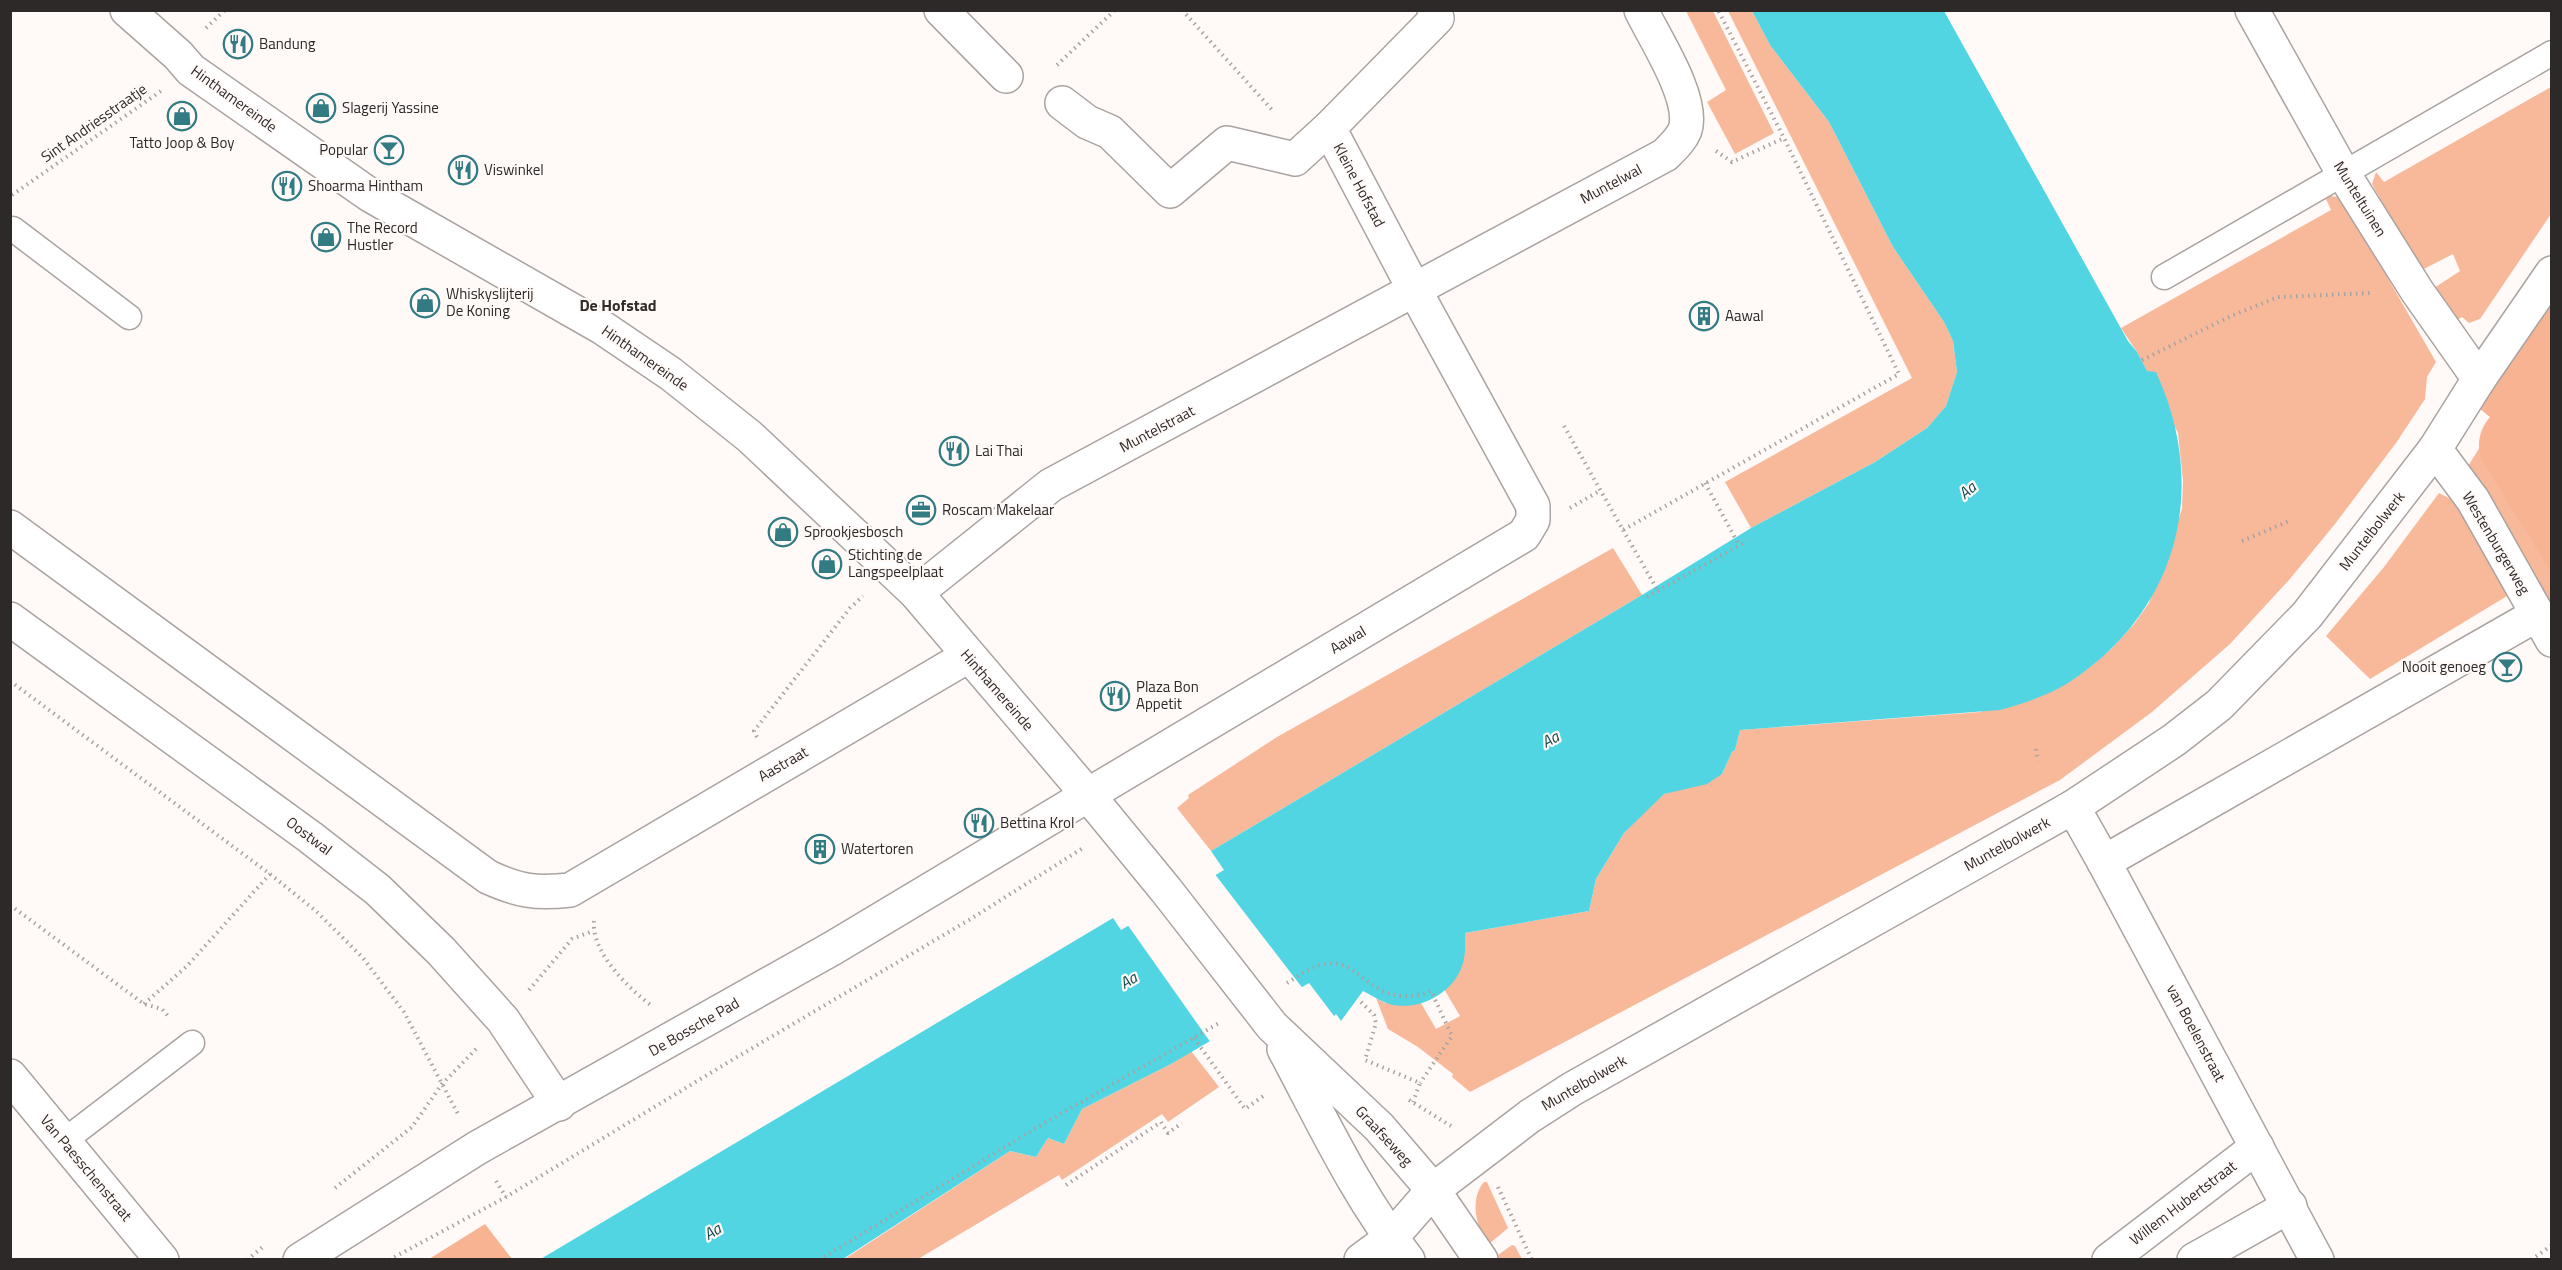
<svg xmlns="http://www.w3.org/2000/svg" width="2562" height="1270" font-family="'Titillium Web',sans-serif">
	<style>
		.green { fill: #f8b99b }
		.forest { fill: #f8b393 }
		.water { fill: #51d5e2 }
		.pier { fill: #fffaf8 }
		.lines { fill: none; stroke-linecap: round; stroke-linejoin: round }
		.service-casing { stroke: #aaa3a0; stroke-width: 27 }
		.pedestrian-casing { stroke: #aaa3a0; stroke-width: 36 }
		.minor-casing { stroke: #aaa3a0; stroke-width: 36 }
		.tertiary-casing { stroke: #aaa3a0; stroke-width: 36 }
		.path { stroke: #a7a3a1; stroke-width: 4; stroke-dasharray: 1.5 4.5; stroke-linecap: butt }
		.service { stroke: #fff; stroke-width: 24 }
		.pedestrian { stroke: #fff; stroke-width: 33 }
		.minor { stroke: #fff; stroke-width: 33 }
		.tertiary { stroke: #fff; stroke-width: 33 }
		.labels { text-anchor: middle; stroke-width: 4.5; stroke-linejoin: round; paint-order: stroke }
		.poi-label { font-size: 15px; fill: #2c2928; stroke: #fffaf8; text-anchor: start }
		.street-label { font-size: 15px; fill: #2c2928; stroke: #fffaf8 }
		.neighbourhood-label { font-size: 16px; font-weight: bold; fill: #322c29; stroke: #fffaf8 }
		.water-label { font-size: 16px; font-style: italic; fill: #0d494e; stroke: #fffaf8 }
	</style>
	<rect width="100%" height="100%" fill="#fffaf8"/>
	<g class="green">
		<polygon points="1686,11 1713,11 1774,133 1735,154 1707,102 1726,90"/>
		<polygon points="1728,11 1752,11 1770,45 1829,122 1893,247 1944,322 1953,341 1957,372 1946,406 1927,428 1875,462 1751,528 1725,482 1912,378"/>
		<polygon points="2551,87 2551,214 2480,319 2469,323 2462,317 2451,324 2431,290 2460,271 2453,254 2420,271 2372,184 2376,172 2384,182"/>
		<path d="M 2330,196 L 2338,197 L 2344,202 L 2436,362 L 2427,377 L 2425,399 L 2396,443 L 2335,524 L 2289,580 L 2230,644 L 2152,712 L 2060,780 L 1470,1092 L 1452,1077 L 1453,1074 L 1418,1047 L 1388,1029 L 1376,998 L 1385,1003 L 1421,1003 L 1436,1029 L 1460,1016 L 1444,989 C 1460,976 1465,953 1465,933 L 1589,911 L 1596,879 L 1624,833 L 1654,800 L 1664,794 L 1722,774 L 1732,752 L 1735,750 L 1740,730 L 1980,712 L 2090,667 L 2111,649 L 2134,624 L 2149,603 L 2182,509 L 2183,481 L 2178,433 L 2137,352 L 2121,328 L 2331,210 L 2326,199 Z"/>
		<polygon points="2551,334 2551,634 2465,471"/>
		<polygon points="2439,493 2455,501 2512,593 2370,679 2326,636 2384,567"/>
		<polygon points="1613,548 1642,595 1211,851 1177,808 1189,798 1188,795 1277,737"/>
		<polygon points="1191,1051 1219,1087 1168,1122 1162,1114 1062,1180 1059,1175 918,1259 843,1260 1010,1151 1036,1157 1048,1138 1064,1144 1082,1109 1171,1064"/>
		<path d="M 1484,1182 L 1487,1182 L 1508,1228 L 1489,1244 C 1476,1229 1469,1199 1484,1182 Z"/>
		<polygon points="1512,1245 1515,1246 1522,1259 1495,1260 1495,1257"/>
	</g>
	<g class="forest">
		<path d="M 2551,302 L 2551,572 L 2482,461 C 2476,445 2479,430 2490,417 L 2479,408 Z"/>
		<polygon points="485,1224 512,1259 429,1259"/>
	</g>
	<path class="water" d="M 1752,11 L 1944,11 L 2128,341 L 2137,352 L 2147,371 L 2156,372 C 2210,489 2178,612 2068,683 C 2047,696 2024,703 2000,710 L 1740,730 L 1735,750 L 1732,752 L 1722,774 L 1707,784 L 1664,794 L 1624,833 L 1596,879 L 1589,911 L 1465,933 C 1465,944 1466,956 1462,966 C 1453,993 1421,1010 1393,1005 C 1383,1003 1373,996 1363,991 L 1341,1021 L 1336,1014 L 1334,1016 L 1309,983 L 1171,1064 L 1082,1109 L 1064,1144 L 1048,1138 L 1036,1157 L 1010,1151 L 843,1259 L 539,1260 L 1113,918 L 1121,930 L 1224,870 L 1211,851 L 1642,595 L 1751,528 L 1875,462 L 1927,428 L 1946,406 L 1957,372 L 1953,341 L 1944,322 L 1893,247 L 1829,122 L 1770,45 Z"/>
	<polygon class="pier" points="1214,873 1304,990 1211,1043 1127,924"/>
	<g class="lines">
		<g class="service-casing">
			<g id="service">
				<polyline points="10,230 13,229 129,317"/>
				<polyline points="2164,277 2552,53"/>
				<polyline points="64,1141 192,1043"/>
			</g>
		</g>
		<g class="pedestrian-casing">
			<polyline id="pedestrian" points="2104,862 2538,614"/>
		</g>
		<g class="minor-casing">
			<g id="minor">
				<polyline points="127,10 178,55 191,70 370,195 603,328 671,374 749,436 916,593 1088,795 1524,535 1533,520 1533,506 1414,289 1329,128 1437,18 1434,10"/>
				<polyline points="941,10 1006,76"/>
				<polyline points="2252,10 2343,173 2417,291 2479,379"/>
				<polyline points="1062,103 1087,122 1110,132 1170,191 1227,143 1295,159 1329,128"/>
				<polyline points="2435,449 2473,500 2552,640"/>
				<path d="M 10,527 L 488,877 C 519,891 536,894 570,890 L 968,656"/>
				<path d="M 916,593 L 1051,485 L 1665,155 C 1672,148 1681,140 1685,130 C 1695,99 1655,39 1641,10"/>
				<polyline points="2073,807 2104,862 2317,1260"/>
				<polyline points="10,1076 162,1260"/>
				<polyline points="1361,1260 1391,1238 1433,1190 1530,1116 1572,1089 2073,807 2174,740 2219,705 2307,615 2435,449 2479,379 2552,273"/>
				<polyline points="2109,1260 2257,1147"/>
				<polyline points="2194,1260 2290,1206"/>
			</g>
		</g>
		<g class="tertiary-casing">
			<g id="tertiary">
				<polyline points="10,619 310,837 378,890 441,951 503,1020 559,1104"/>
				<path d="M 1284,1049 C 1322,1120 1357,1196 1408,1260"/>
				<polyline points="300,1260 477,1148 833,948 1088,795 1166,890 1272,1026 1379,1127 1433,1190 1481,1260"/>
			</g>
		</g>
		<g class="path">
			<polyline points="1182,10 1274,112"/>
			<polyline points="206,28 225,10"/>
			<polyline points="1057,65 1115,10"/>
			<polyline points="1716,151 1732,162 1784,138"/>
			<polyline points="12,195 161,91"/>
			<polyline points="2142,360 2231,316 2278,297 2371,293"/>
			<polyline points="1564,426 1623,530 1899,374 1784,138 1718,10"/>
			<polyline points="1705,483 1739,545"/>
			<polyline points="1570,508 1601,490"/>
			<polyline points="1623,530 1658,591"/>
			<polyline points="2242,541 2289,521"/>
			<polyline points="1647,597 1747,541"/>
			<polyline points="10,681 270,874 316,911 363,958 404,1012 458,1114"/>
			<polyline points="757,737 754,731 850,608 863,596"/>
			<polyline points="2036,749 2038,761"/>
			<polyline points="10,905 144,1004 162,1009 170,1018"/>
			<path d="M 594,921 C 591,952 629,989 652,1006"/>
			<path d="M 1287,983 C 1299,976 1311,966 1325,964 C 1362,956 1371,1013 1431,991 L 1452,1036 L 1420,1083"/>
			<polyline points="529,990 572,939 593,931"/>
			<polyline points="1361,1002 1374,1015 1376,1023 1365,1060 1420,1083 1413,1102"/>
			<polyline points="144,1004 187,966 270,874"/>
			<polyline points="1194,1038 1245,1109 1266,1094"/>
			<polyline points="1409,1100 1451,1126"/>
			<polyline points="496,1181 506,1197"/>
			<polyline points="1066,1185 1161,1122 1168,1133 1182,1123"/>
			<polyline points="1498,1187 1532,1260"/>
			<polyline points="335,1188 412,1127 442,1084 476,1049"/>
			<polyline points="247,1260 264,1246"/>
			<polyline points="389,1260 506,1197 727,1063 969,920 1083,848"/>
			<polyline points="819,1260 1036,1128 1221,1022"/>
			<polyline points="2531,1260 2552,1245"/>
		</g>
		<use href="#service" class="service"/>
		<use href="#pedestrian" class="pedestrian"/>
		<use href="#minor" class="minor"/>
		<use href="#tertiary" class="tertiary"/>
	</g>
	<defs>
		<g id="restaurant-ring" transform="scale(1.5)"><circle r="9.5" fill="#fffaf8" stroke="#327b82" stroke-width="1.5"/><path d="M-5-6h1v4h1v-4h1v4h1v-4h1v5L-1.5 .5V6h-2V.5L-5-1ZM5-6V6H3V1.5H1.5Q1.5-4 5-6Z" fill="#327b82"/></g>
		<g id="shop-ring" transform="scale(1.5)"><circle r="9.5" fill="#fffaf8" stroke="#327b82" stroke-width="1.5"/><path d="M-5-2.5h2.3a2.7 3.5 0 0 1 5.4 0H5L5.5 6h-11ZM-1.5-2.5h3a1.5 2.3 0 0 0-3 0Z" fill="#327b82"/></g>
		<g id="bar-ring" transform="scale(1.5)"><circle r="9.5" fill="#fffaf8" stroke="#327b82" stroke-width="1.5"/><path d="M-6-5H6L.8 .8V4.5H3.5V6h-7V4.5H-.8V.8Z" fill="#327b82"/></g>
		<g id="building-ring" transform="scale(1.5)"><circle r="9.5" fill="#fffaf8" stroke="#327b82" stroke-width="1.5"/><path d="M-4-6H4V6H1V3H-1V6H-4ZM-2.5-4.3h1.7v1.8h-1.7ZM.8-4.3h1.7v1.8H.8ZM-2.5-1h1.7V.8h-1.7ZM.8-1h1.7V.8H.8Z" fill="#327b82"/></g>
		<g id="office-ring" transform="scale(1.5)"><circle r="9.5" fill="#fffaf8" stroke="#327b82" stroke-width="1.5"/><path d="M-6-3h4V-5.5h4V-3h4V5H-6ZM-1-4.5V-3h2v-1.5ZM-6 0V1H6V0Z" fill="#327b82"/></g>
	</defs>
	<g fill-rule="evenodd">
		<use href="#restaurant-ring" x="238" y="44"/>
		<use href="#shop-ring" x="321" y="108"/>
		<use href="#shop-ring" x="182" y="116"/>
		<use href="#bar-ring" x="389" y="150"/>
		<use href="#restaurant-ring" x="463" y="170"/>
		<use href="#restaurant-ring" x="287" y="186"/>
		<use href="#shop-ring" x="326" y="237"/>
		<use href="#shop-ring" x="425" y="303"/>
		<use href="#building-ring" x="1704" y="316"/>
		<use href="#restaurant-ring" x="954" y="451"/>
		<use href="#office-ring" x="921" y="510"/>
		<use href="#shop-ring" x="783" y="532"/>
		<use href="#shop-ring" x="827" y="564"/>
		<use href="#bar-ring" x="2507" y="667"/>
		<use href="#restaurant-ring" x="1115" y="696"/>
		<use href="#restaurant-ring" x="979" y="823"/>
		<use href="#building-ring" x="820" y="849"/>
	</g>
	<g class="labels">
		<g class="poi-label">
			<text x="259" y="49">Bandung</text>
			<text x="342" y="113">Slagerij Yassine</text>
			<text x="182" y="148" text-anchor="middle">Tatto Joop &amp; Boy</text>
			<text x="368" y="155" text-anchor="end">Popular</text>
			<text x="484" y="175">Viswinkel</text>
			<text x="308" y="191">Shoarma Hintham</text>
			<text x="347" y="233">The Record<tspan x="347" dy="17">Hustler</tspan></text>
			<text x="446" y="299">Whiskyslijterij<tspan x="446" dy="17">De Koning</tspan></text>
			<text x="1725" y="321">Aawal</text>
			<text x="975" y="456">Lai Thai</text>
			<text x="942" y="515">Roscam Makelaar</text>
			<text x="804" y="537">Sprookjesbosch</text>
			<text x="848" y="560">Stichting de<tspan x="848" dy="17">Langspeelplaat</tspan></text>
			<text x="2486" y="672" text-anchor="end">Nooit genoeg</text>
			<text x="1136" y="692">Plaza Bon<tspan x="1136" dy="17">Appetit</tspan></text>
			<text x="1000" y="828">Bettina Krol</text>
			<text x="841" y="854">Watertoren</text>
		</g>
		<g class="street-label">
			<text transform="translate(234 99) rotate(36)" y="5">Hinthamereinde</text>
			<text transform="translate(94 123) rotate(-35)" y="5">Sint Andriesstraatje</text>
			<text transform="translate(1611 184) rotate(-28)" y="5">Muntelwal</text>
			<text transform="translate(1359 185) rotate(62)" y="5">Kleine Hofstad</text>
			<text transform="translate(2360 199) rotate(58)" y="5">Munteltuinen</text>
			<text transform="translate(645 358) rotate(35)" y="5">Hinthamereinde</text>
			<text transform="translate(1157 429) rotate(-28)" y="5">Muntelstraat</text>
			<text transform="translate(2372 531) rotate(-52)" y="5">Muntelbolwerk</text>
			<text transform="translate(2496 543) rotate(59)" y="5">Westenburgerweg</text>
			<text transform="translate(1348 640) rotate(-31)" y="5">Aawal</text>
			<text transform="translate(997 690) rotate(49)" y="5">Hinthamereinde</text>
			<text transform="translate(783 764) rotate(-30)" y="5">Aastraat</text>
			<text transform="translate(309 836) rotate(37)" y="5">Oostwal</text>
			<text transform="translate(2007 844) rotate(-29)" y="5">Muntelbolwerk</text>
			<text transform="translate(694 1027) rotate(-30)" y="5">De Bossche Pad</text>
			<text transform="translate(2196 1033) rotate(62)" y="5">van Boelenstraat</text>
			<text transform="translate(1584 1083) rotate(-30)" y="5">Muntelbolwerk</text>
			<text transform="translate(1384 1136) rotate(47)" y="5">Graafseweg</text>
			<text transform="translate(86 1168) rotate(50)" y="5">Van Paesschenstraat</text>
			<text transform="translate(2183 1203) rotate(-37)" y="5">Willem Hubertstraat</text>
		</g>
		<g class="neighbourhood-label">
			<text x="618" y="311">De Hofstad</text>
		</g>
		<g class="water-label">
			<text transform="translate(1967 490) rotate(-41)" y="6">Aa</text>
			<text transform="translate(1550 739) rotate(-29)" y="6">Aa</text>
			<text transform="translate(1128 980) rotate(-31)" y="6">Aa</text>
			<text transform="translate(712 1231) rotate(-31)" y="6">Aa</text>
		</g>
	</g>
	<rect width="2562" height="1270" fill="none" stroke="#2c2928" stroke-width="24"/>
</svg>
